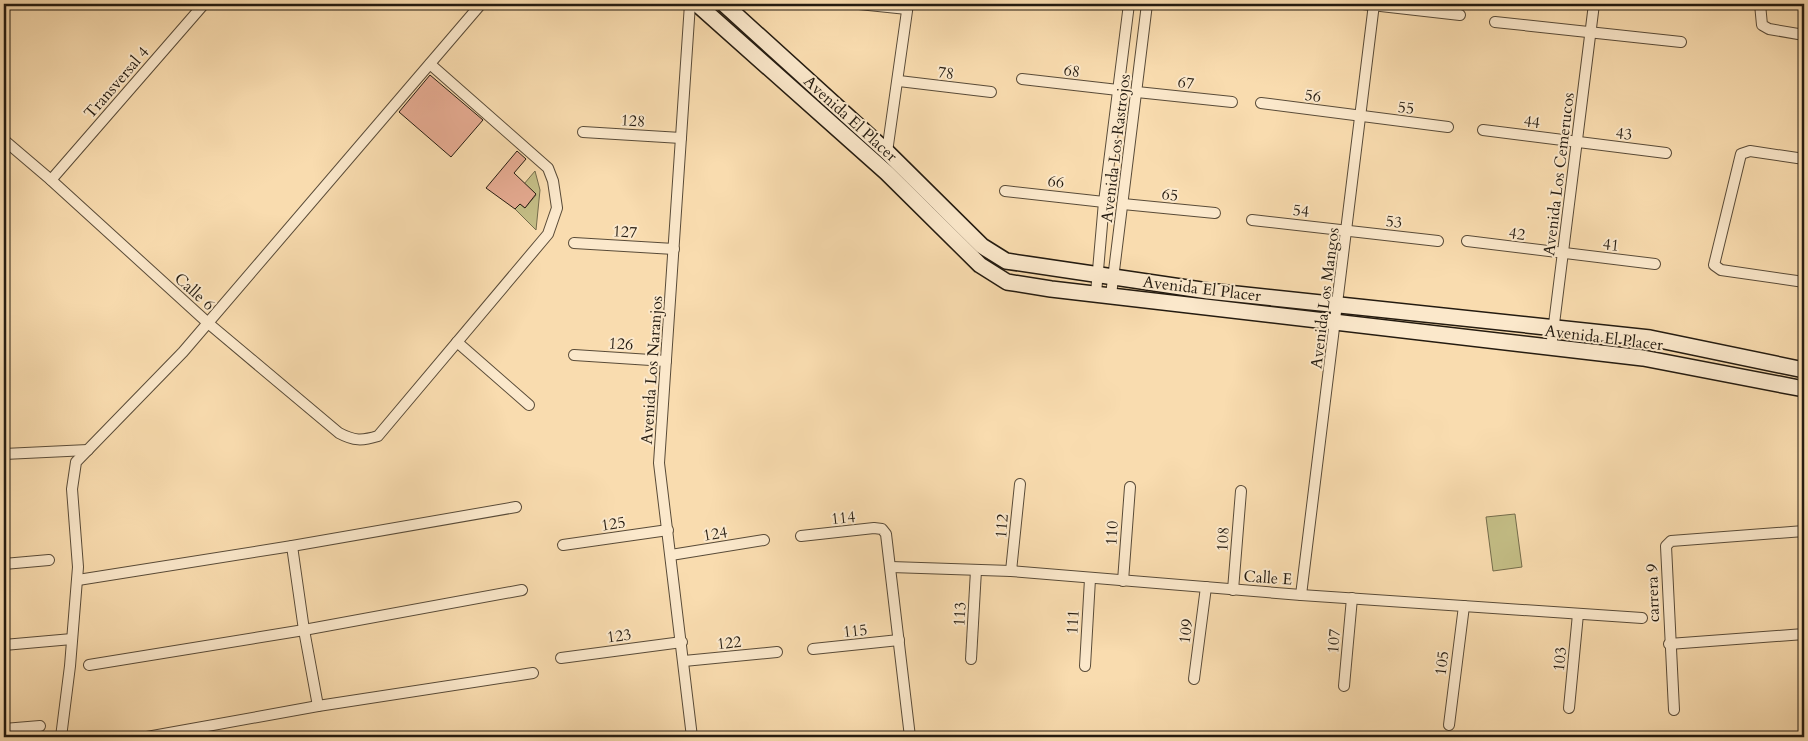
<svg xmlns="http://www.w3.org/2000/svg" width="1808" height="741" font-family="Cardo,serif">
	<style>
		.green { fill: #c4be86; stroke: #746c4b }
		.building { fill: #e6ab92; stroke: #241b10 }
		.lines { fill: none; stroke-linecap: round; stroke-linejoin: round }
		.street-casing { stroke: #594b38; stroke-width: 12 }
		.secondary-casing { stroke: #241b10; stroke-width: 18 }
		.street { stroke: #fbe8cb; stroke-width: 10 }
		.secondary { stroke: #fbe8cb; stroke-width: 15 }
		.labels { text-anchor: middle; stroke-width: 4; stroke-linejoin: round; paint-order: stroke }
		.street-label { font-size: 16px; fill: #241b10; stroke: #fbe8cb }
	</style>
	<rect width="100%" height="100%" fill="#f9dcaf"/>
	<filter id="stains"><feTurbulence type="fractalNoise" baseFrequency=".004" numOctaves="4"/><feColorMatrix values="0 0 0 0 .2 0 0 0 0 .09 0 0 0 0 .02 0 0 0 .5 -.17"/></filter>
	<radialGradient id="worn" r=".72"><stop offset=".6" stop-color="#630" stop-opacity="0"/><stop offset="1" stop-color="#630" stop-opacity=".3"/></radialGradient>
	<g class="green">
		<polygon points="535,171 540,190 536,230 515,209 520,204 525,208 536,195 524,184"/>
		<polygon points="1515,514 1522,567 1493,571 1486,517"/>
	</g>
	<g class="building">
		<polygon points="430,75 483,120 451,157 399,112"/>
		<polygon points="517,151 526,159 514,173 536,194 525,208 520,204 515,209 486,188"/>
	</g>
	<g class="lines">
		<g class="street-casing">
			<g id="street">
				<polyline points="690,4 659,463 692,737"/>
				<polyline points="859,4 907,9"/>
				<polyline points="1363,4 1460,15"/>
				<polyline points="1760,4 1762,25 1769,29 1804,35"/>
				<polyline points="1495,22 1681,42"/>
				<polyline points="1022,79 1118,90"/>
				<polyline points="899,81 991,92"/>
				<polyline points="1137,92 1232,102"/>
				<polyline points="1261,103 1448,127"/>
				<polyline points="1483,130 1666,153"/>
				<polyline points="583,132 681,138"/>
				<path d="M 4,140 L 51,180 L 208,323 L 339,433 C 354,441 362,441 378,436 L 548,234 L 557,208 L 553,181 L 548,168 L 430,64"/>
				<polyline points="887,152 908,4"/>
				<polyline points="1804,159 1750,151 1741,154 1714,265 1721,270 1804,282"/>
				<polyline points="51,180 204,4"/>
				<polyline points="1005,191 1104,202"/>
				<polyline points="1123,204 1215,213"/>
				<polyline points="1252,220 1438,241"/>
				<polyline points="1467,241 1655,264"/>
				<polyline points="574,243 674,249"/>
				<polyline points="1096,293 1104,202 1129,4"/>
				<polyline points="1111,295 1147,4"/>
				<polyline points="457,342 529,405"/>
				<polyline points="1551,348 1594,4"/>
				<polyline points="574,355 666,361"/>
				<polyline points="4,454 88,450"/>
				<polyline points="801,536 874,528 882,529 886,534 910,737"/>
				<polyline points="563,545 668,530"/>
				<polyline points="292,546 304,630 318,706"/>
				<polyline points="671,555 764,540"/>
				<polyline points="4,564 49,560"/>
				<polyline points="891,567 1011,571 1301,595 1642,618"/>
				<polyline points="1011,571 1020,484"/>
				<polyline points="78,580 292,546 516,507"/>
				<polyline points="1123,581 1130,487"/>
				<polyline points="1233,590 1241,491"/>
				<polyline points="1301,595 1374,4"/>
				<polyline points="1669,644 1804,634"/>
				<polyline points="4,645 72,639"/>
				<polyline points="813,649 899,640"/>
				<polyline points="561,658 682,642"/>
				<polyline points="971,659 976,570"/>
				<polyline points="684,661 777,652"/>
				<polyline points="89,665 304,630 522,590"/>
				<polyline points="1085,666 1090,579"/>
				<polyline points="1194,679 1206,587"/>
				<polyline points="1344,686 1352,598"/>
				<polyline points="1569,708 1578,614"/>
				<polyline points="1674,710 1666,546 1671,541 1804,531"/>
				<polyline points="1449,725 1464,606"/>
				<polyline points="4,729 40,726"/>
				<polyline points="61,737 70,666 78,567 72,489 76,462 183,352 481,4"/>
				<polyline points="147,737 318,706 533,673"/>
			</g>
		</g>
		<g class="secondary-casing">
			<g id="secondary">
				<polyline points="697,4 887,173 980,265 1007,282 1051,289 1643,358 1804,389"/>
				<polyline points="724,4 887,152 982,246 1006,261 1208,291 1650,338 1804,370"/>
			</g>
		</g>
		<use href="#street" class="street"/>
		<use href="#secondary" class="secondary"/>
	</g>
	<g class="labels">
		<g class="street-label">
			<text transform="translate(1072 70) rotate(7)" y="6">68</text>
			<text transform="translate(946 72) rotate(7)" y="6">78</text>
			<text transform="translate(116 82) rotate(-49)" y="6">Transversal 4</text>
			<text transform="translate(1186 82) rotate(6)" y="6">67</text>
			<text transform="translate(1313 95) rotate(8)" y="6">56</text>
			<text transform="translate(1406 107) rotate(6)" y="6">55</text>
			<text transform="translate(851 118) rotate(42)" y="6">Avenida El Placer</text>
			<text transform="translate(633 120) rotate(3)" y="6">128</text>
			<text transform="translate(1532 121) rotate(7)" y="6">44</text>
			<text transform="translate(1624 133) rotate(6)" y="6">43</text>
			<text transform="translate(1115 148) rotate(-83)" y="6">Avenida Los Rastrojos</text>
			<text transform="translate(1558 174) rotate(-83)" y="6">Avenida Los Cemerucos</text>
			<text transform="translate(1056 181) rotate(6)" y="6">66</text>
			<text transform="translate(1170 194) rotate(6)" y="6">65</text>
			<text transform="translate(1301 210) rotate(6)" y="6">54</text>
			<text transform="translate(1394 221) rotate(6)" y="6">53</text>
			<text transform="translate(625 231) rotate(3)" y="6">127</text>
			<text transform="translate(1517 233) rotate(8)" y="6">42</text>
			<text transform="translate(1611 244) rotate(6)" y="6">41</text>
			<text transform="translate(1202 288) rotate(7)" y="6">Avenida El Placer</text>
			<text transform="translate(195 291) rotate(42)" y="6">Calle 6</text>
			<text transform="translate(1324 298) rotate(-83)" y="6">Avenida Los Mangos</text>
			<text transform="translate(1604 337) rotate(7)" y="6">Avenida El Placer</text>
			<text transform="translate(621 343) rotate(4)" y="6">126</text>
			<text transform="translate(651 370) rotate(-86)" y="6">Avenida Los Naranjos</text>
			<text transform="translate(843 517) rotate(-6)" y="6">114</text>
			<text transform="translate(613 523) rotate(-8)" y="6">125</text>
			<text transform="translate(1001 526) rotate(-85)" y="6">112</text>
			<text transform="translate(715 533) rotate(-9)" y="6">124</text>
			<text transform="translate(1111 533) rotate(-86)" y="6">110</text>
			<text transform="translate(1222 539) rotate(-86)" y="6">108</text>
			<text transform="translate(1268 577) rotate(4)" y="6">Calle E</text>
			<text transform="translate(1652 593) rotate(-92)" y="6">carrera 9</text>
			<text transform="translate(959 614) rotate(-87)" y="6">113</text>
			<text transform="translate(1072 622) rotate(-87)" y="6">111</text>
			<text transform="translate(855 630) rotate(-6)" y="6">115</text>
			<text transform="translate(1185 631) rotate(-83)" y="6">109</text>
			<text transform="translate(619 635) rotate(-7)" y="6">123</text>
			<text transform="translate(1333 641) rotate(-85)" y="6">107</text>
			<text transform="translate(729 642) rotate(-6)" y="6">122</text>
			<text transform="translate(1559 659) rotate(-84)" y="6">103</text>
			<text transform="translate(1441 663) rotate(-83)" y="6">105</text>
		</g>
	</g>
	<rect width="1808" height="741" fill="none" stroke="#f9dcaf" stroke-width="20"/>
	<rect x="5" y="5" width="1798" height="731" fill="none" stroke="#241b10" stroke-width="2.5"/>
	<rect x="10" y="10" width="1788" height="721" fill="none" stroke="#241b10"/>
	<rect width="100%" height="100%" filter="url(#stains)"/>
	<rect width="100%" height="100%" fill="url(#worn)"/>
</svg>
